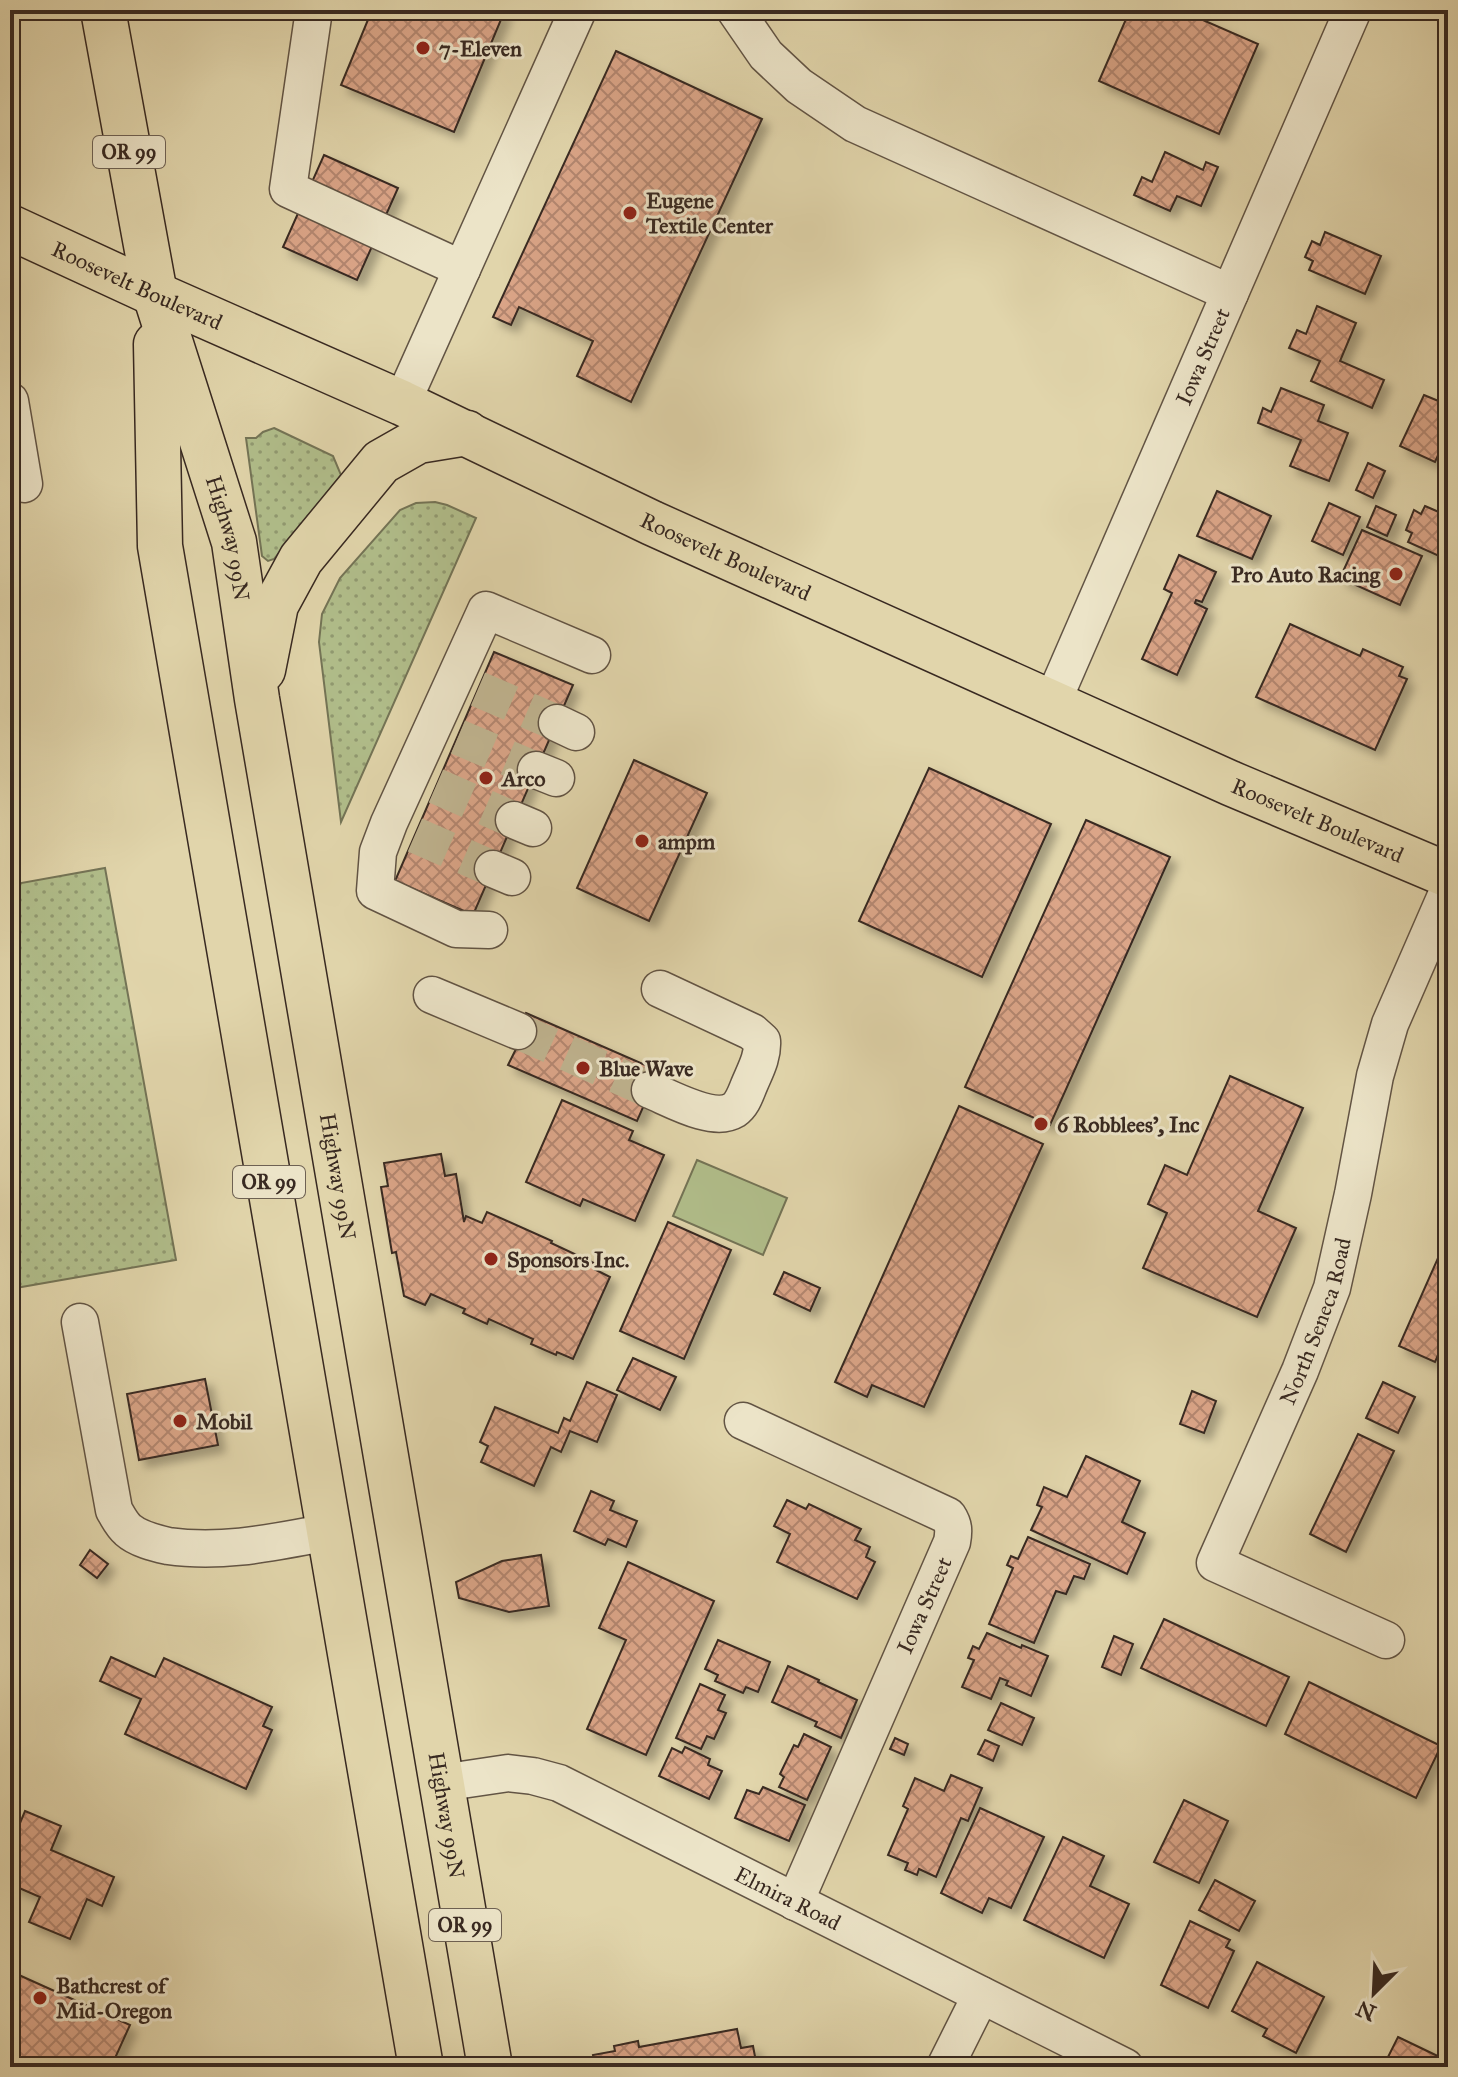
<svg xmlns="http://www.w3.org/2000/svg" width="1458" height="2077" font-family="'IM FELL Great Primer',serif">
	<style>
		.grass { fill: url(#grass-dots); stroke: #747456; stroke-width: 2 }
		.garden { fill: #b1be8b; stroke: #747456; stroke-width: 2 }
		.building { fill: url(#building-cross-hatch); stroke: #382921; stroke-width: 2; filter: url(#shadow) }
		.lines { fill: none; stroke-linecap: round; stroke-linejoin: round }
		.minor-tunnel { stroke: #bfb38f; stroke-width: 36; stroke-dasharray: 36 18; stroke-linecap: butt }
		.minor-casing { stroke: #625444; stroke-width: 39 }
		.major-casing { stroke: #382921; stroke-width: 47 }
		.minor { stroke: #ece4c8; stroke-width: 36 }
		.major { stroke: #e1d5ab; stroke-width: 44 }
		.poi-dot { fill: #8f2418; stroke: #ece4c8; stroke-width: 3 }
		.labels { text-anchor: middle; stroke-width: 6; stroke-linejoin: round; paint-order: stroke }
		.shield { fill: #ece4c8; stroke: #6e6153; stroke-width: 2 }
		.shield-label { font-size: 20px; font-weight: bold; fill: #382921 }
		.poi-label { font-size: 22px; font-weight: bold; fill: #382921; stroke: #ece4c8; text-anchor: start }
		.street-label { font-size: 22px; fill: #382921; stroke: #ece4c8 }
	</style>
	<defs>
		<pattern id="grass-dots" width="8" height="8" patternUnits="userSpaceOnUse" patternTransform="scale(2)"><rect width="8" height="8" fill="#b1be8b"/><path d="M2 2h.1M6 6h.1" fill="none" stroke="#919a71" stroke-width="1.8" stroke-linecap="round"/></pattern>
		<pattern id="building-cross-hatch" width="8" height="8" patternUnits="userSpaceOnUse" patternTransform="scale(2)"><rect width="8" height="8" fill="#dba588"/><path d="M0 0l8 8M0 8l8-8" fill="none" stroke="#b3866f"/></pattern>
		<filter id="shadow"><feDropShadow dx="7" dy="7" stdDeviation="4" flood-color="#0004"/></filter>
	</defs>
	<rect width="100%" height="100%" fill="#e1d5ab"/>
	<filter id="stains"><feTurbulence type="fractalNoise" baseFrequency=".0025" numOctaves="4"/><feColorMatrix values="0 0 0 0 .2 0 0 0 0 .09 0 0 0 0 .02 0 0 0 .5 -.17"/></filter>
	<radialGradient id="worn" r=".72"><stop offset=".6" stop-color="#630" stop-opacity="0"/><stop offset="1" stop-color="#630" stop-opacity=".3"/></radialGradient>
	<g class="grass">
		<polygon points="274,428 333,456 341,475 274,559 268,561 262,556 246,438 256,438 263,432"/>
		<polygon points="435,502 447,505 476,518 341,822 319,642 322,614 340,578 400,510 416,503"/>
		<polygon points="105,868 176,1260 10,1289 10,885"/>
	</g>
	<polygon class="garden" points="697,1160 787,1198 763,1255 673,1216"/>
	<g class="building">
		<polygon points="372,10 505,10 454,132 341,85"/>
		<polygon points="1130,10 1180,10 1258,44 1219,134 1099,81"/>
		<polygon points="616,51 762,119 631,402 577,376 593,341 519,307 511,325 493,317"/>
		<polygon points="1165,152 1203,170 1206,162 1218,167 1201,206 1177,196 1170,211 1134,195 1142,177 1152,182"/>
		<polygon points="324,155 398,188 357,280 283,247"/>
		<polygon points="1325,232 1381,256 1365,294 1309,270 1313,261 1305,257 1312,241 1320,245"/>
		<polygon points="1317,306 1356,323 1340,361 1384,380 1372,408 1311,381 1320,361 1289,348 1297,330 1306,334"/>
		<polygon points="1281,388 1324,405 1318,421 1348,433 1329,481 1290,466 1301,440 1258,423 1263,408 1271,412"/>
		<polygon points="1424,395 1448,405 1448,433 1435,462 1400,446"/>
		<polygon points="1368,463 1385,471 1373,498 1356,490"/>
		<polygon points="1217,491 1271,516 1252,559 1197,536"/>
		<polygon points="1329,503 1360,517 1343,555 1312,541"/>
		<polygon points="1376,506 1396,515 1387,536 1367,527"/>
		<polygon points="1425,506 1448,516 1448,541 1445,540 1439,556 1408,542 1412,533 1406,530 1414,510 1421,514"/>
		<polygon points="1362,530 1422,556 1400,605 1340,578"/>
		<polygon points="1179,555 1216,572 1202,602 1196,600 1195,603 1207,609 1177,675 1142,659 1172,593 1164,589"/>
		<polygon points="1290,624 1360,656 1363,649 1403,667 1399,676 1407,679 1375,750 1256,697"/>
		<polygon points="494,652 573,685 473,915 395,881"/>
		<polygon points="634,760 707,793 649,921 577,888"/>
		<polygon points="929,768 1051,824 982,977 859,921"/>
		<polygon points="1086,820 1170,857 1050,1125 965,1087"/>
		<polygon points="526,1013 659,1071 637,1121 508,1065 516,1049 511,1047"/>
		<polygon points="1230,1076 1303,1108 1258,1211 1296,1228 1257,1317 1143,1268 1167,1213 1148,1204 1165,1165 1187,1175"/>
		<polygon points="562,1100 633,1131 629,1140 664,1155 635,1221 583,1199 580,1206 526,1182"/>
		<polygon points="959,1106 1043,1144 924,1407 872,1385 867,1397 835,1382"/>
		<polygon points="441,1154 445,1176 456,1174 464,1222 466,1216 482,1223 487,1212 552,1241 551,1243 596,1264 594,1269 610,1277 573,1359 557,1352 556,1355 531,1344 533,1339 489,1319 487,1324 463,1313 465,1309 431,1294 425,1305 404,1296 396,1252 392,1253 381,1187 388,1186 384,1163"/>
		<polygon points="668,1222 731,1250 684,1359 620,1331"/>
		<polygon points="1446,1240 1448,1241 1448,1332 1435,1362 1399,1346"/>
		<polygon points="784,1272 820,1288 810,1311 774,1294"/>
		<polygon points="633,1358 676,1377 660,1410 617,1390"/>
		<polygon points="205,1379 218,1445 139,1460 127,1394"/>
		<polygon points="587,1382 617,1395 597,1442 570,1431 561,1452 551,1447 534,1486 481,1462 488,1446 480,1442 495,1407 558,1433 564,1418 570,1421"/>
		<polygon points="1383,1382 1415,1397 1398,1433 1366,1418"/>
		<polygon points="1192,1391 1216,1401 1204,1433 1180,1424"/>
		<polygon points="1358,1434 1394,1451 1346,1552 1310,1534"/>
		<polygon points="1086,1456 1140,1481 1122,1522 1145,1533 1127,1574 1031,1530 1042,1507 1037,1505 1044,1487 1067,1497"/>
		<polygon points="591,1491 614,1501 610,1510 637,1521 626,1547 608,1539 605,1545 574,1531"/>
		<polygon points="787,1500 806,1509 809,1504 861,1529 855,1540 870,1547 866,1557 875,1562 857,1599 777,1562 790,1534 774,1526"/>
		<polygon points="1028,1537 1090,1564 1084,1579 1074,1576 1066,1594 1056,1591 1034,1643 989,1624 1013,1568 1007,1565 1011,1556 1018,1559"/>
		<polygon points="90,1550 108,1564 97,1578 80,1565"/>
		<polygon points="541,1555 549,1606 509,1612 459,1598 456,1582 502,1561"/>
		<polygon points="628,1562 714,1601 646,1755 587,1729 626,1640 599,1628"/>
		<polygon points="1164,1619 1289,1677 1266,1726 1141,1668"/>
		<polygon points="987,1633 1021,1648 1022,1645 1048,1656 1031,1696 1006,1685 1008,1681 1000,1678 991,1699 962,1687 974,1660 968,1658 973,1646 979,1649"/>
		<polygon points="1114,1636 1133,1644 1121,1675 1102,1667"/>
		<polygon points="718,1640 770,1662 758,1692 746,1687 743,1693 715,1681 718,1675 705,1669"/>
		<polygon points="111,1657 155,1677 164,1658 272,1707 263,1726 272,1730 246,1789 125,1734 141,1699 100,1681"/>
		<polygon points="788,1666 819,1680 818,1682 857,1700 841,1738 815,1726 817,1722 772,1702"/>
		<polygon points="1309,1682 1441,1746 1416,1798 1285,1734"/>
		<polygon points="700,1684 725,1695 718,1710 726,1713 714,1739 707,1736 701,1749 676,1738"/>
		<polygon points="1001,1703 1034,1718 1022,1745 988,1730"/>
		<polygon points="804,1734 831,1747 807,1800 779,1787 784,1777 780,1774 794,1745 798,1747"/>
		<polygon points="895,1738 908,1744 904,1755 890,1749"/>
		<polygon points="985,1740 999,1746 993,1761 978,1754"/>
		<polygon points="685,1747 710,1759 708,1765 722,1771 709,1799 659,1776 672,1748 682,1753"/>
		<polygon points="951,1775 982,1788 968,1821 961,1818 936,1877 919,1869 917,1875 905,1870 908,1863 888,1855 908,1809 903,1806 915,1778 944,1791"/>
		<polygon points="763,1787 805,1805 789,1841 735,1818 747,1790 759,1794"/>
		<polygon points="1184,1800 1228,1821 1199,1883 1154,1862"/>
		<polygon points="980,1808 1044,1837 1011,1908 989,1898 982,1913 941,1893"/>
		<polygon points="25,1811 61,1826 51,1850 114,1877 102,1906 87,1899 70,1939 29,1922 40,1897 10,1884 10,1870 16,1855 10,1853 10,1847"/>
		<polygon points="1063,1837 1104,1856 1090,1886 1129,1904 1104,1958 1024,1920"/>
		<polygon points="1215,1880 1255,1901 1239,1931 1199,1910"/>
		<polygon points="1190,1921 1230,1940 1226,1947 1234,1951 1208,2008 1161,1985"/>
		<polygon points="1257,1962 1324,1997 1296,2053 1263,2036 1267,2029 1232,2011"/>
		<polygon points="10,1971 130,2025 111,2067 10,2067"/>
		<polygon points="737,2029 741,2048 753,2046 757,2067 595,2067 593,2055 615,2051 614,2046 638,2041 639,2047"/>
		<polygon points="1398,2037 1448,2061 1448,2067 1383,2067"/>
	</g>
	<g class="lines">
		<g class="minor-tunnel">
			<polyline points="478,689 557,723"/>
			<polyline points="458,737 536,770"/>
			<polyline points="436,786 514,820"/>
			<polyline points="415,835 493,869"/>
			<polyline points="518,1031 650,1090"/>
		</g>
		<g class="minor-casing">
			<g id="minor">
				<polyline points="314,10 288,189 462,269"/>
				<polyline points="735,10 766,55 799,86 855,124 1230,293"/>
				<polyline points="10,401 24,484"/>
				<polyline points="402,403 578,10"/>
				<path id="s1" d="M 1052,703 L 1353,10"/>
				<polyline points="557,723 576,732"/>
				<polyline points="536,770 556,778"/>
				<polyline points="514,820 533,828"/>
				<polyline points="493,869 512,877"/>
				<polyline points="489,930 456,929 375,891 378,852 389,823 486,610 592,655"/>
				<polyline points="432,995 518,1031"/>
				<path d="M 650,1090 C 670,1098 713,1123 734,1110 C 743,1104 746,1092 750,1083 C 756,1069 763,1056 762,1041 L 752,1032 L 660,989"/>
				<path d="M 80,1322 L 114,1510 C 118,1517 122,1525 128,1530 C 138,1539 155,1543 168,1546 C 223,1554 275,1542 329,1532"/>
				<path d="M 743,1421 L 948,1516 C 954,1525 954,1531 952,1542 L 795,1902"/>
				<path id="s2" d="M 1386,1640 L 1215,1563 L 1300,1371 L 1332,1288 L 1353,1194 L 1375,1076 L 1390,1024 L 1448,891"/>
				<path id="s3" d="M 441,1783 L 508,1773 L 533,1776 L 559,1783 L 1125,2067"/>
				<polyline points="945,2067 981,1995"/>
			</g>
		</g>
		<g class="major-casing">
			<g id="major">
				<path id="s4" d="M 103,10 L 155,294 L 234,542 L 257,699 L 490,2067"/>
				<path id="s5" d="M 10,227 L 155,294 L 402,403 L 652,523 L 1230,783 L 1448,875"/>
				<polyline points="156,344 160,546 421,2067"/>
				<polyline points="263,670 276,605 301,559 381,462 418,441 467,433"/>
			</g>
		</g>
		<use href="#minor" class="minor"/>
		<use href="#major" class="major"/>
	</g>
	<g class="poi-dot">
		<circle cx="423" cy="48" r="8"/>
		<circle cx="630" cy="213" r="8"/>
		<circle cx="1396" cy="574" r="8"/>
		<circle cx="486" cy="778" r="8"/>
		<circle cx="642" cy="841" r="8"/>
		<circle cx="583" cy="1068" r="8"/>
		<circle cx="1041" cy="1124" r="8"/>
		<circle cx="491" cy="1259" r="8"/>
		<circle cx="180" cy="1421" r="8"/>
		<circle cx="40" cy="1998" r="8"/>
	</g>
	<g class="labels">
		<g class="shield">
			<rect x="93" y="136" width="72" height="32" rx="6"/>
			<rect x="233" y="1166" width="72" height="32" rx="6"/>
			<rect x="429" y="1909" width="72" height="32" rx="6"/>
		</g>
		<g class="shield-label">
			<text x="129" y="159">OR 99</text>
			<text x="269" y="1189">OR 99</text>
			<text x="465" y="1932">OR 99</text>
		</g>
		<g class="poi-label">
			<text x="439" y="56">7-Eleven</text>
			<text x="646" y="208">Eugene<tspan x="646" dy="25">Textile Center</tspan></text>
			<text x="1380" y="582" text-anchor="end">Pro Auto Racing</text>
			<text x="502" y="786">Arco</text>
			<text x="658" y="849">ampm</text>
			<text x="599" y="1076">Blue Wave</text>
			<text x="1057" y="1132">6 Robblees', Inc</text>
			<text x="507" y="1267">Sponsors Inc.</text>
			<text x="196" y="1429">Mobil</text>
			<text x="56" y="1993">Bathcrest of<tspan x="56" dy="25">Mid-Oregon</tspan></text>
		</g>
		<g class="street-label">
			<text dy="8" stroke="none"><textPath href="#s5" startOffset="140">Roosevelt Boulevard</textPath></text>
			<text dy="8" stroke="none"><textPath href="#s1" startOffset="378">Iowa Street</textPath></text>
			<text dy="8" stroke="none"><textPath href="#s4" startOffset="544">Highway 99N</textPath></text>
			<text dy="8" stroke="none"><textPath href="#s5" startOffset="788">Roosevelt Boulevard</textPath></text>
			<text dy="8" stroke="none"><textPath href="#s5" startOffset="1436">Roosevelt Boulevard</textPath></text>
			<text dy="8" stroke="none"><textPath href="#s4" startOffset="1192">Highway 99N</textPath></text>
			<text dy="8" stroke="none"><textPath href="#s2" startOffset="450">North Seneca Road</textPath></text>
			<text transform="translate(924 1605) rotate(-66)" y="8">Iowa Street</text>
			<text dy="8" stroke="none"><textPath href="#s4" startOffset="1840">Highway 99N</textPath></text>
			<text dy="8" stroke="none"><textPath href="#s3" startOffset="376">Elmira Road</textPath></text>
		</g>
	</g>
	<rect width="1458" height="2077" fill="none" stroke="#e1d5ab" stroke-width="40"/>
	<rect x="12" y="12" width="1434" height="2053" fill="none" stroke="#382921" stroke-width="4"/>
	<rect x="20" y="20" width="1418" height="2037" fill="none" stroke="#382921" stroke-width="2"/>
	<g transform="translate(1374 1993) rotate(204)" stroke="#ece4c8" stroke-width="6" paint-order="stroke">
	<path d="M0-6L14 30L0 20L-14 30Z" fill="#382921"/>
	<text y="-12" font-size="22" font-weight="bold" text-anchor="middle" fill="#382921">N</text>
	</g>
	<rect width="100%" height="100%" filter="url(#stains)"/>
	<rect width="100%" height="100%" fill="url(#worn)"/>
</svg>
